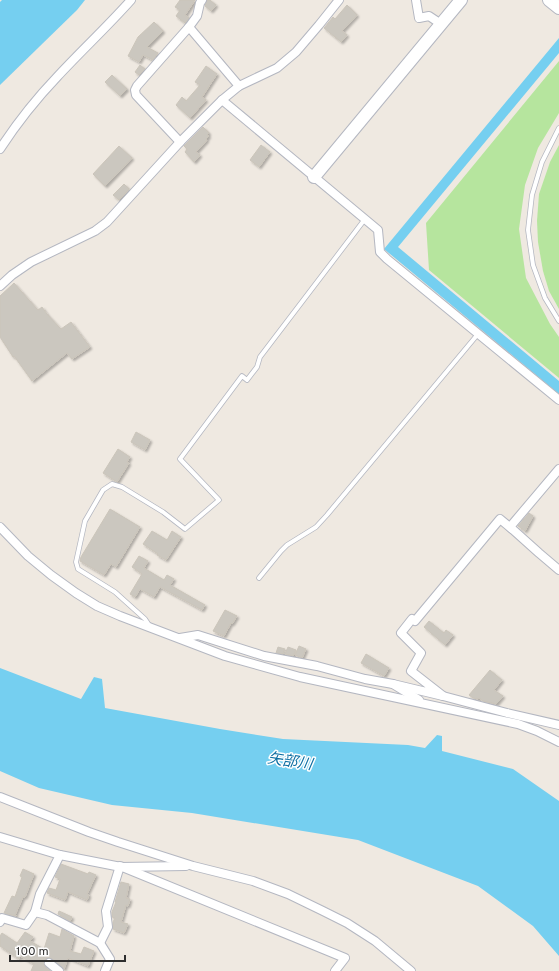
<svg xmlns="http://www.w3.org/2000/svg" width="559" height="971" font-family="Overpass,'Noto Sans JP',sans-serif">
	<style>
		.green { fill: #b6e59e }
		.water { fill: #75cff0 }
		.building { fill: #cbc7bf; stroke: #cbc5ba; filter: url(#shadow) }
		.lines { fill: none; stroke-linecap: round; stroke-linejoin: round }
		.lane-casing { stroke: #b4b7c1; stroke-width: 5.5 }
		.street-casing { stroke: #b4b7c1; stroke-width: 10 }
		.secondary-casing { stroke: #b4b7c1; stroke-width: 14 }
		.lane { stroke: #fff; stroke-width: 4 }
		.street { stroke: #fff; stroke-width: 8 }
		.secondary { stroke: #fff; stroke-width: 12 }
		.labels { text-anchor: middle; stroke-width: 3; stroke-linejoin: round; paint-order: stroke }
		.water-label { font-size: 15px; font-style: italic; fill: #0d6fa3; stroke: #fff }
	</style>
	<defs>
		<filter id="shadow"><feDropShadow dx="2" dy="2" stdDeviation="1" flood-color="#0004"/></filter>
	</defs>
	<rect width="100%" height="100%" fill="#efe9e1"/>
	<g class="green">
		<polygon points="559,61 559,113 538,148 525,185 519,229 526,278 550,324 559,337 559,378 429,270 426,223"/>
		<polygon points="559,145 559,309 549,291 543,271 538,242 537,221 539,194 550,162"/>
	</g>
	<g class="water">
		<polygon points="2,0 85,0 77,10 0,85 0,2"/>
		<polygon points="559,38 559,53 398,247 559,381 559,394 384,249"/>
		<polygon points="0,668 81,699 94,677 102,679 105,708 220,729 283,739 408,745 425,748 437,735 442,736 442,751 513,769 559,801 559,956 533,926 478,886 358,840 192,813 112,805 39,788 0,771"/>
	</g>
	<g class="building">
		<polygon points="180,0 195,0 185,15 189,18 185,23 176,16 180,10 175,7"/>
		<polygon points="207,0 210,0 216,5 211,11 205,6"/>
		<polygon points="347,5 357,15 342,31 347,35 341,42 324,28 333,17 335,19"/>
		<polygon points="154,22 163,31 147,47 158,53 153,60 143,55 139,62 128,56 138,37"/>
		<polygon points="140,65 145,69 139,75 135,72"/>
		<polygon points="206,66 217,74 202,97 206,100 190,118 176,105 182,97 186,101 200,85 195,82"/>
		<polygon points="112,75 127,89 120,96 105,82"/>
		<polygon points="203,127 209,133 207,135 209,136 206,139 207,140 196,152 200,155 194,162 185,152 187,149 184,146"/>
		<polygon points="261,145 270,152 259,167 250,160"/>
		<polygon points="119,146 132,158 105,186 93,174"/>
		<polygon points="124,184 129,189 119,200 113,195"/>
		<polygon points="14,283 38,310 42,307 47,314 61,329 71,322 90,347 72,359 67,353 32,381 14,356 13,357 0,337 0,296"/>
		<polygon points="136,432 150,440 145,450 131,442"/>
		<polygon points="118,449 130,457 127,462 129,463 117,482 103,473"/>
		<polygon points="110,509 140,527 116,567 111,564 104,575 80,561 81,557"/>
		<polygon points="529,513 533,516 525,531 518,526"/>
		<polygon points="152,531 167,540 172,531 181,537 166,560 157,555 158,554 143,544"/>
		<polygon points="139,556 148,561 144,568 164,580 167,575 174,579 170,585 205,605 202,610 160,587 154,597 140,589 135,597 130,594 142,574 132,567"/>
		<polygon points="225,610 237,616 232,624 231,623 224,636 213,631"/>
		<polygon points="429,621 444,633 446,630 453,635 445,645 424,627"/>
		<polygon points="299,646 306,649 302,658 295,655"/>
		<polygon points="278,647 285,649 283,654 276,653"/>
		<polygon points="288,647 296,650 293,656 285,654"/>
		<polygon points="366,654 389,668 384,676 361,663"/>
		<polygon points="490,670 502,680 494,690 503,696 496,704 483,701 479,698 478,699 473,698 469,695"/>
		<polygon points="61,864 88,874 89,872 96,875 87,894 89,895 87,900 68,892 65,900 47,893 49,888 56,890 60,879 55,877"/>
		<polygon points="23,869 34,874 25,897 23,897 15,915 16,915 16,916 4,913 12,896 15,897 22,877 20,876"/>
		<polygon points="121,882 129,884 126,898 130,899 128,906 126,905 121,922 128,924 124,933 113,929 113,922 115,918 112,917 112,912 116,902 115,902"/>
		<polygon points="59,911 72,917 70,921 58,914"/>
		<polygon points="62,929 74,936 70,951 81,954 84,947 94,951 88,966 68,958 64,969 52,959 49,958 45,959 44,963 45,967 50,971 31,971 34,964 20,956 19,959 0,946 0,936 2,933 17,943 25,932 33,937 30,941 44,949 49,933 60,937"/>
	</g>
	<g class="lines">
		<g class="lane-casing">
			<g id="lane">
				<polyline points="559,128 542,162 532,195 528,230 533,265 545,298 559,321"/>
				<polyline points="259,578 281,551 287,545 316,527 327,515 478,334"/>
				<polyline points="149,625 145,619 115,592 78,569 76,562 85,521 103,490 112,484 122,487 163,512 185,529 219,500 180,459 242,376 247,380 257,367 260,357 365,219"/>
			</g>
		</g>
		<g class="street-casing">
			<g id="street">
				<polyline points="202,0 200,3 197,16 189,27 239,86"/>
				<polyline points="416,0 419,18 429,16 441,24"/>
				<polyline points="222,100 378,230 380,252 387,259 559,400"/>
				<polyline points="180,142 136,95 135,90 137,86 189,27"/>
				<path d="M 0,149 C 17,123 36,99 57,77 C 81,51 107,27 131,0"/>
				<polyline points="0,286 12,275 31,262 95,231 107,222 180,142 222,100 239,86 277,68 296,52 319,25 339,0"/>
				<polyline points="559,469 510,527 539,553 559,570"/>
				<polyline points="0,527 28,556 51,575 76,593 97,606 120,616 225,656 300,677 518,724 537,731 559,742"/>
				<polyline points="180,638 198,635 264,656 317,666 365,679 393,684 419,700"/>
				<polyline points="393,684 443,696 411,671 421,653 401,633 412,619 415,621 500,519 512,529"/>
				<polyline points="443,696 507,713 559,725"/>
				<polyline points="0,797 89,832 118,842 193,866 253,881 288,894 323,911 347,923 375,941 411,971"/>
				<polyline points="0,837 60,855 121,867 186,866"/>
				<polyline points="60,855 40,894 35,912 47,915 100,943 110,959 105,971"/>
				<polyline points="0,922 2,918 26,925 35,912"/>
				<polyline points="100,943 108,927 106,911 120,866 345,958 335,971"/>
				<polyline points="49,963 59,971"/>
			</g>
		</g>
		<g class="secondary-casing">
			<g id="secondary">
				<polyline points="549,0 559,8"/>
				<polyline points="314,177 461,0"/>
			</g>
		</g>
		<use href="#lane" class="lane"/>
		<use href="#street" class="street"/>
		<use href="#secondary" class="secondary"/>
	</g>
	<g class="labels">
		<g class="water-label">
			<text transform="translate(290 761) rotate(9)" y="5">矢部川</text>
		</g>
	</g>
	<path d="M10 955v6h115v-6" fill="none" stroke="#2e2e2e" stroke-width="2"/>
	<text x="16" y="955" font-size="12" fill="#2e2e2e" stroke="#ffffff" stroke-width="3" paint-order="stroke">100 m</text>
</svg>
